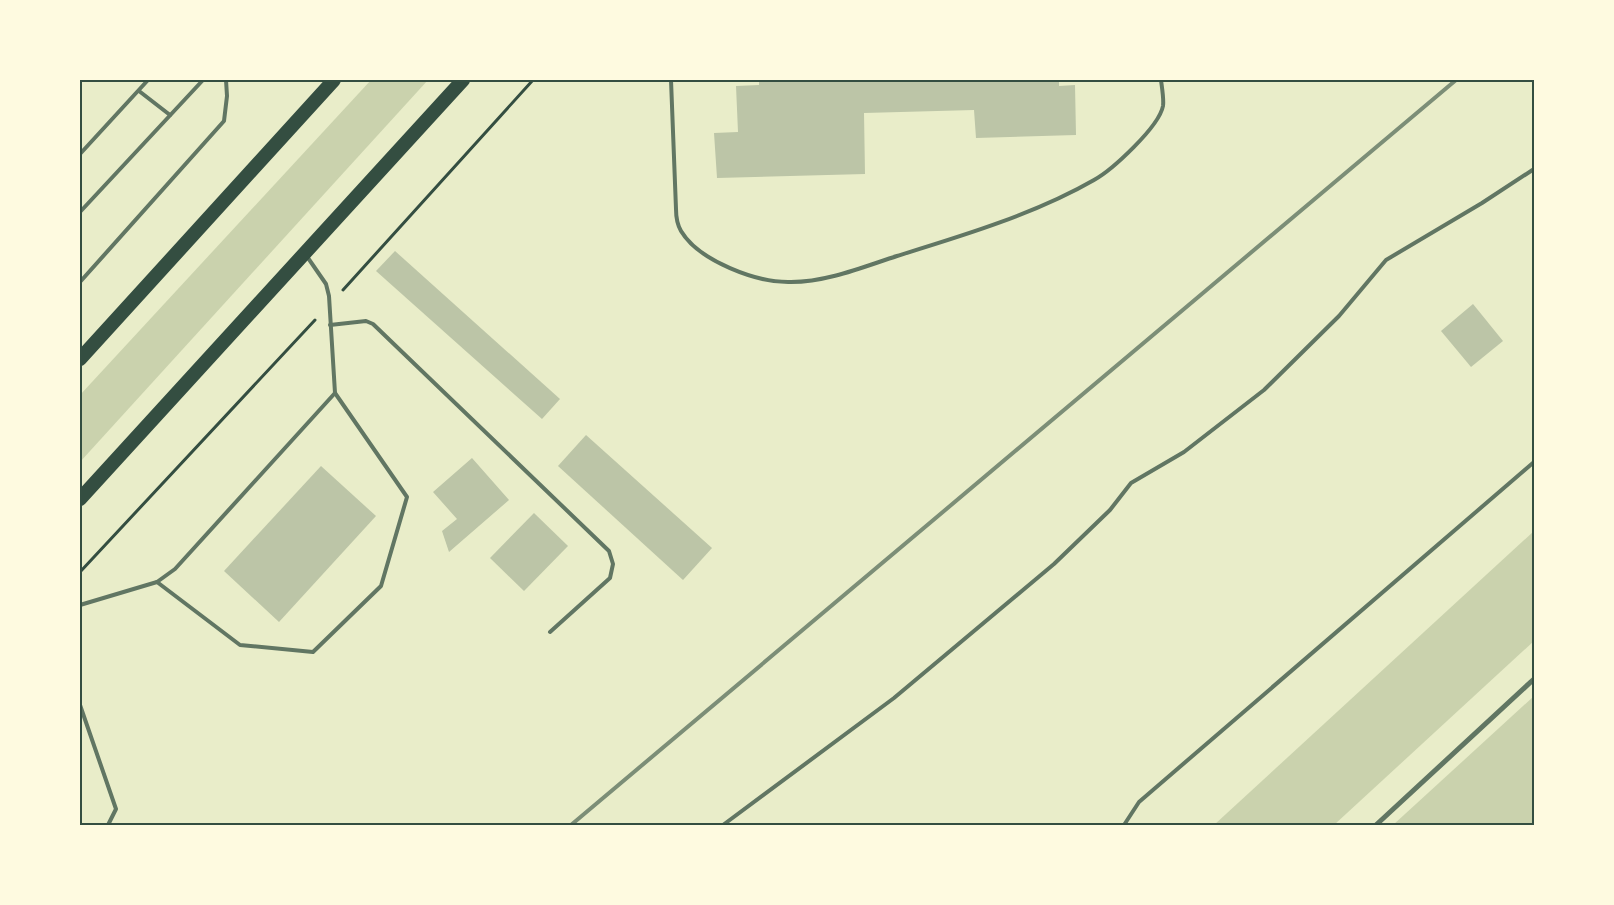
<svg xmlns="http://www.w3.org/2000/svg" width="1614" height="905" font-family="Ubuntu,sans-serif">
	<style>
		.green { fill: #cad2ad }
		.building { fill: #bcc5a7 }
		.lines { fill: none; stroke-linecap: round; stroke-linejoin: round }
		.path { stroke: #344e41; stroke-width: 3 }
		.service { stroke: #617663; stroke-width: 4 }
		.minor { stroke: #617663; stroke-width: 5 }
		.trunk { stroke: #344e41; stroke-width: 14 }
		.rail { stroke: #7c8e77; stroke-width: 4 }
		.neatline { fill: none; stroke: #344e41; stroke-width: 2 }
	</style>
	<rect width="100%" height="100%" fill="#e9edc9"/>
	<g class="green">
		<polygon points="371,80 428,80 80,462 80,395"/>
		<polygon points="1534,531 1534,641 1334,825 1214,825"/>
		<polygon points="1534,696 1534,825 1393,825"/>
	</g>
	<g class="building">
		<polygon points="759,80 1059,80 1059,86 1075,85 1076,135 976,138 974,110 864,113 865,174 717,178 714,133 738,132 736,86 759,85"/>
		<polygon points="395,251 560,399 542,419 376,271"/>
		<polygon points="1473,304 1503,341 1471,367 1441,331"/>
		<polygon points="586,435 712,548 683,580 558,466"/>
		<polygon points="472,458 509,500 449,552 442,531 457,519 433,492"/>
		<polygon points="321,466 376,516 279,622 224,571"/>
		<polygon points="534,513 568,546 524,591 490,558"/>
	</g>
	<g class="lines">
		<g class="path">
			<polyline points="343,290 533,80"/>
			<polyline points="80,572 315,320"/>
		</g>
		<g class="service">
			<path d="M 671,80 L 676,209 C 676,217 677,224 681,231 C 699,261 757,283 791,282 C 827,282 863,267 897,256 C 962,236 1035,214 1094,180 C 1112,170 1159,127 1163,106 C 1164,99 1162,88 1161,80"/>
			<polyline points="139,91 170,115"/>
			<polyline points="80,154 148,80"/>
			<polyline points="80,212 203,80"/>
			<polyline points="80,282 224,121 227,96 226,80"/>
			<polyline points="330,325 366,321 373,324 609,551 613,564 610,578 550,632"/>
			<polyline points="157,582 240,645 313,652 381,586 407,497 335,393"/>
			<polyline points="80,605 157,582 175,569 335,393 329,296 326,284 306,255"/>
			<polyline points="80,705 116,809 108,825"/>
			<polyline points="723,825 894,698 1054,564 1110,510 1131,483 1184,452 1264,390 1339,316 1386,260 1482,203 1534,169"/>
			<polyline points="1124,825 1139,802 1534,462"/>
		</g>
		<polyline class="minor" points="1376,825 1534,679"/>
		<g class="trunk">
			<polyline points="80,359 334,80"/>
			<polyline points="80,499 463,80"/>
		</g>
		<polyline class="rail" points="571,825 1456,80"/>
	</g>
	<rect width="1614" height="905" fill="none" stroke="#fefae0" stroke-width="162"/>
	<rect x="81" y="81" width="1452" height="743" class="neatline"/>
</svg>
